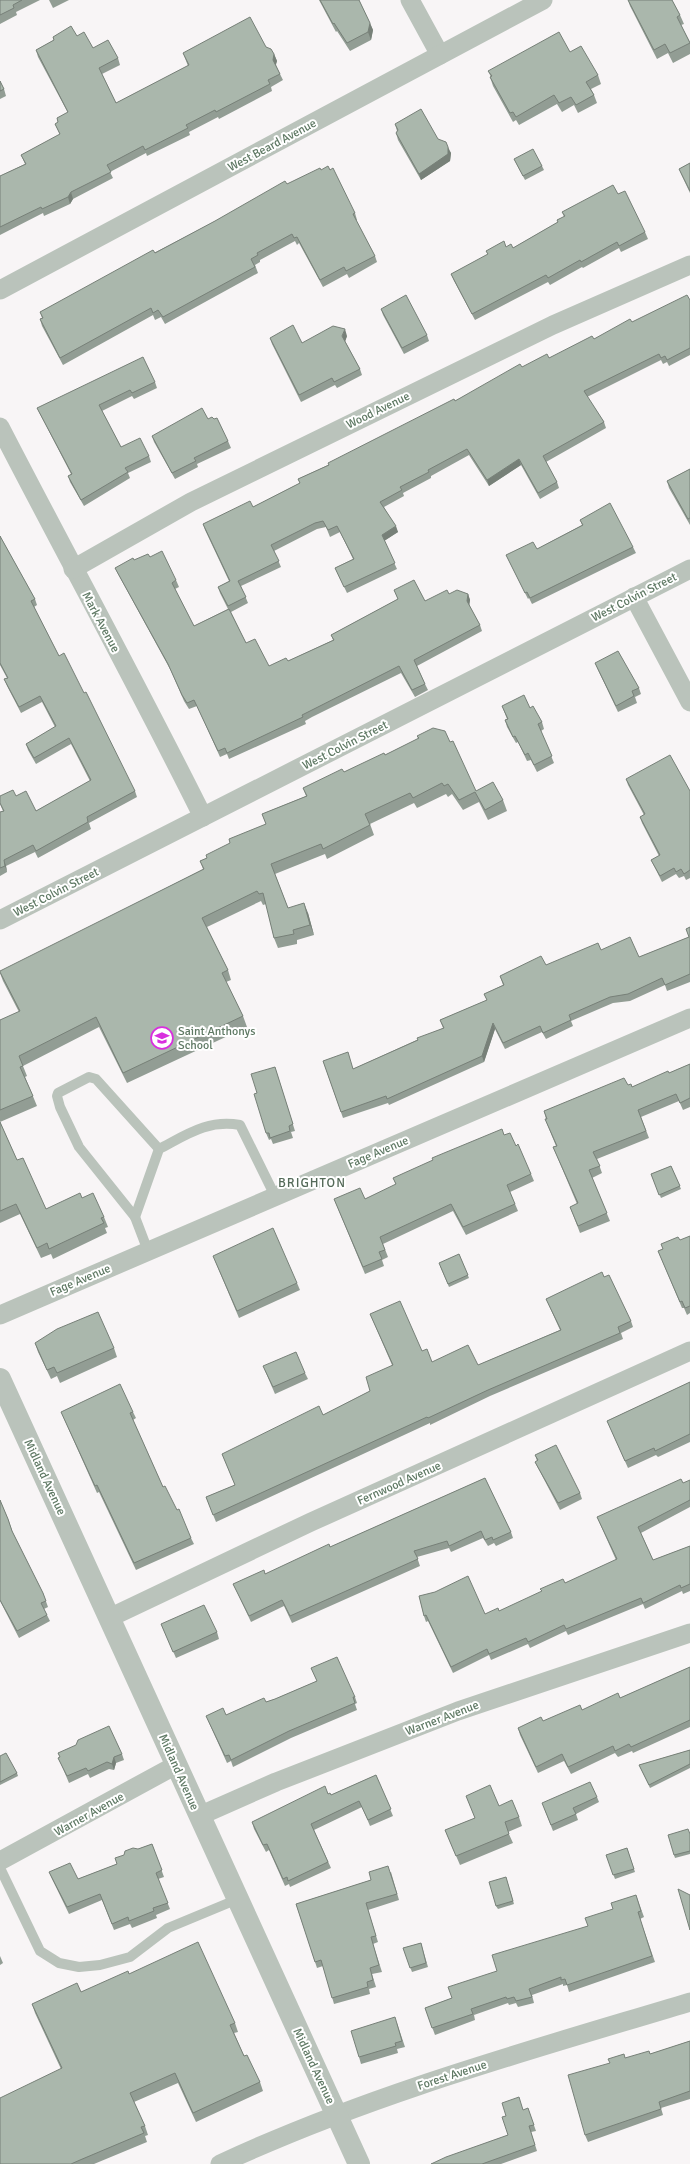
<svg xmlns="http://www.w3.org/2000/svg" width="690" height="2164" font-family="Signika,sans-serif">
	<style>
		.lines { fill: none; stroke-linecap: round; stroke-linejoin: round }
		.service { stroke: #bac3bb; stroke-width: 10 }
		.minor { stroke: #bac3bb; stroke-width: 19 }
		.tertiary { stroke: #bac3bb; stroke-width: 22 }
		.wall { fill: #929d94 }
		.shaded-wall { fill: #778078 }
		.building { fill: #aab7ac; stroke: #778078 }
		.labels { text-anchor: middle; stroke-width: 4; stroke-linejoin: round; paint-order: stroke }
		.street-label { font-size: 12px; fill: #5f7964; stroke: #fff }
		.poi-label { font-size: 12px; fill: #5f7964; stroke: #fff; text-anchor: start }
		.neighbourhood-label { font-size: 13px; letter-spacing: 1px; fill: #556a59; stroke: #fff }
	</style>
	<rect width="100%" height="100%" fill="#f8f5f6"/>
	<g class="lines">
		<g class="service">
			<path d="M 135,1217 L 159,1149 C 186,1135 208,1119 240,1125 L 275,1196"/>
			<polyline points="148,1251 135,1217 79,1147 60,1107 57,1096 58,1093 89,1077 96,1079 159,1149"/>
			<polyline points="0,1868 40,1951 59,1963 79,1967 100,1965 130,1957 168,1928 238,1899"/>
		</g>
		<g class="minor">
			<polyline points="410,0 440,55"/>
			<polyline points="0,290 543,0"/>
			<path d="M 0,427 C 67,557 138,686 203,817"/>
			<polyline points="73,569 191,502 553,325 690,265"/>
			<polyline points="634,597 690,702"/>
			<polyline points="0,920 690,569"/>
			<polyline points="0,1315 690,1018"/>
			<polyline points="109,1618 311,1522 690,1351"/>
			<polyline points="199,1816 276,1782 458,1711 690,1633"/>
			<polyline points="0,1861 176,1765"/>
			<path d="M 220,2164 C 370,2094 531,2050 690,2002"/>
		</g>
		<polyline class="tertiary" points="0,1379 359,2164"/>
	</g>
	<g class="wall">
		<polygon points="0,0 40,0 16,12 17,15 0,24"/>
		<polygon points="49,0 69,0 53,8"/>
		<polygon points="319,0 359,0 373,30 371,40 350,51 337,31 336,32"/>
		<polygon points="628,0 672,0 680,15 684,24 681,25 690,42 690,54 673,63 668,53 657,59 630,6"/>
		<polygon points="77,36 93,48 118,58 120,65 102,74 116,103 188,66 183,53 266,47 274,54 277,61 276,65 280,74 283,80 271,87 272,91 219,119 218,117 189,132 190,135 147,156 146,153 110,172 113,178 73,199 70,204 44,216 43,213 0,235 0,176 25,164 21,155 60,135 55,124 58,122 57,118 68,113 38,57 36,50 54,40 53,37"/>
		<polygon points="570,52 598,75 601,84 591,89 594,95 597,103 578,113 574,105 562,112 557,104 519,125 516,120 513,122 493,86 490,77 491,77 488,71"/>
		<polygon points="0,81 4,89 6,96 0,99"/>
		<polygon points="395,124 438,139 451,153 450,161 421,180 398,140 396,133 397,131"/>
		<polygon points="514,159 542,166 544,170 525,180"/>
		<polygon points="690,163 690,193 682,176 679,169"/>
		<polygon points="321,170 355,213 357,220 356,220 375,256 377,262 349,278 347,274 323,287 299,243 297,245 295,241 260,260 260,262 255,265 258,273 165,324 161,317 155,320 153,315 63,365 42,326 40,319 42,318 40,312 287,184"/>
		<polygon points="618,194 645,232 648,239 621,252 619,248 583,268 582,267 550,285 548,282 475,320 454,281 451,274 488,255 486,251 506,247 513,248 558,222 557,220 564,217 562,212"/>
		<polygon points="690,300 690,355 669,366 667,362 663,364 661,360 587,397 604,422 606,428 546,462 557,482 559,488 540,499 521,465 489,486 469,455 431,476 431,478 403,493 404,496 384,507 398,532 384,541 397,569 347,593 335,568 353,559 340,532 330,537 326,527 317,529 274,551 281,567 241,586 248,603 231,612 246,643 269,666 288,661 333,640 331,635 398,599 394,590 425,601 449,594 468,594 470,600 469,605 480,625 482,631 417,666 425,684 428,690 415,697 401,673 312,717 305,721 306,724 229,759 227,754 220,757 197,706 189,709 184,701 171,671 118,574 115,568 134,560 150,557 176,580 179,587 175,589 194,626 228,609 220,593 218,587 229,581 205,530 203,524 253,507 300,483 298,479 328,465 522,367 549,358 594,339 632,322"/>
		<polygon points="381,309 427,335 429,341 404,354 383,315"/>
		<polygon points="347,336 345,341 360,369 362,375 337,388 335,385 301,402 272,344 270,338 302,343"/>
		<polygon points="155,382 157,388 134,399 132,396 102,411 121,447 149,456 151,462 128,473 130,478 84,506 70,482 68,476 71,474 40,414 37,408"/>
		<polygon points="208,419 228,441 231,448 197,464 198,467 175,479 154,442 152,436"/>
		<polygon points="690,469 690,525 669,488 667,481"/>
		<polygon points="580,520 633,547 636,553 532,604 529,598 528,599 506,555 537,549 582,525"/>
		<polygon points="0,536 35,599 37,605 34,607 59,656 135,791 137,797 89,823 91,829 38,858 35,852 6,866 7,872 0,876 0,812 3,811 0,804 0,796 16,796 36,811 90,781 71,744 36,764 28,750 26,744 55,727 42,702 21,713 7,686 4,679 7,678 0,665"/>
		<polygon points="595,663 639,688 641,694 635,697 637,703 618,712 598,670"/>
		<polygon points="502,706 542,722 544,729 541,731 554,763 537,772 531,760 527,761 518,742 516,743 507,727 505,720 507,719"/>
		<polygon points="417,736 476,791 503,800 507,811 488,820 479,802 463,810 452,794 448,797 446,794 417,808 414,803 370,824 374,835 327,859 325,854 275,874 288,908 308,913 314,935 297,940 297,944 278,948 274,938 266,904 263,905 261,901 207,927 228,970 231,980 226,982 243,1016 247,1027 127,1083 99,1027 23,1066 27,1076 25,1077 37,1106 0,1122 17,1160 46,1209 82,1198 104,1217 108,1227 105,1228 107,1233 53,1259 51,1254 41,1258 20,1214 0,1223 0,1020 19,1012 3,981 0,973 203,869 200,861 207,858 230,843 266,824 262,814 306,796 303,788 344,772 385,755 418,739"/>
		<polygon points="626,779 690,791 690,878 686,880 684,876 679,878 676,874 662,882 651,860 659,856 642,823 640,817 644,815 628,785"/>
		<polygon points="690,927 690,982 667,991 665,985 630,1001 613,1003 571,1021 573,1026 546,1039 542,1032 505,1049 495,1029 484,1062 389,1105 388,1103 343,1118 323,1061 353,1069 443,1028 440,1020 487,1000 484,994 503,985 500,976 546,965 601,950 639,957 689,937 686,929"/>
		<polygon points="690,1064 690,1107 683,1110 679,1101 641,1117 649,1138 597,1159 602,1173 592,1178 610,1221 580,1233 570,1207 577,1204 556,1154 553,1147 556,1146 545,1119 546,1119 544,1111 628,1085 632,1087 669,1073"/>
		<polygon points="275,1067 295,1131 291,1132 293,1138 273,1144 271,1139 269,1140 266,1133 257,1093"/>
		<polygon points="504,1135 516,1146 531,1174 534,1181 510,1192 518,1211 466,1235 453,1211 383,1244 388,1257 382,1260 384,1266 365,1274 334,1199 365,1199 396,1185 393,1178"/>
		<polygon points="671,1166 681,1189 661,1198 651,1174"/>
		<polygon points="690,1236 690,1313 687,1315 684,1308 682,1308 658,1251"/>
		<polygon points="459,1254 469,1278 449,1287 440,1266"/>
		<polygon points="213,1256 297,1283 300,1290 239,1318"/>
		<polygon points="604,1277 631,1321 633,1327 621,1333 623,1339 490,1396 430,1425 430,1423 216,1522 206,1497 235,1485 222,1454 323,1415 370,1391 392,1365 370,1314 422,1351 432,1362 478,1365 560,1330 546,1299"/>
		<polygon points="35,1343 114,1348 117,1357 60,1383 57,1376 51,1379 38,1352"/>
		<polygon points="263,1366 305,1373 308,1379 275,1394"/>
		<polygon points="690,1382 690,1442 658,1457 656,1455 628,1468 607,1421"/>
		<polygon points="61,1412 133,1412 136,1418 133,1420 163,1487 191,1538 194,1544 136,1570 99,1492 97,1493"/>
		<polygon points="535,1455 580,1493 582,1499 560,1510 538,1468 535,1462 537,1461"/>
		<polygon points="485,1478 511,1532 513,1538 496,1546 494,1543 488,1546 483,1538 451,1552 449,1548 417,1557 420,1566 292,1623 284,1606 251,1622 236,1590 233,1584 265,1574 330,1547"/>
		<polygon points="690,1481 690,1507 641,1533 653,1560 690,1546 690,1591 683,1594 682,1591 645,1609 643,1604 568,1635 566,1631 530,1648 528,1644 491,1660 489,1655 453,1673 428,1621 426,1622 424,1616 419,1596 485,1614 499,1611 565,1583 616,1560 597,1517"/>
		<polygon points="0,1500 8,1519 13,1533 43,1593 48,1607 44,1609 50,1621 19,1638 0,1601"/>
		<polygon points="161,1624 217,1632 219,1639 176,1658"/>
		<polygon points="690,1667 690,1727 633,1753 632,1751 618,1757 615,1753 571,1774 564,1761 538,1773 520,1735 518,1728 582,1710 620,1698"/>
		<polygon points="311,1668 355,1697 357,1703 355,1704 357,1710 291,1738 233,1767 231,1761 227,1763 206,1716 226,1715 275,1699 317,1681"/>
		<polygon points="690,1750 690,1768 650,1788 639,1765"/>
		<polygon points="58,1753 122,1754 124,1760 116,1763 114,1770 109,1769 90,1778 88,1774 69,1783 61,1764 58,1758 60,1757"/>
		<polygon points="0,1756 17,1773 18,1776 0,1785"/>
		<polygon points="376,1775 393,1816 370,1826 362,1807 314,1830 331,1868 290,1887 289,1884 285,1886 269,1850 266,1852 254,1829 252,1822 328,1794 331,1795"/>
		<polygon points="466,1796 499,1806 519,1817 522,1826 508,1832 513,1843 460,1865 445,1830 475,1818"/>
		<polygon points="597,1797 599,1802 576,1814 578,1820 553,1831 544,1808"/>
		<polygon points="690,1834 690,1854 675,1858 674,1855"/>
		<polygon points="152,1844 164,1877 158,1879 170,1909 156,1915 157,1918 132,1928 130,1924 114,1930 102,1900 69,1914 52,1879 49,1872 78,1879 117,1864 138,1849"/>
		<polygon points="627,1848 635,1872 615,1879 606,1855"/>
		<polygon points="391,1872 399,1900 368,1910 378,1942 373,1944 382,1972 372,1974 376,1987 369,1989 370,1994 334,2004 323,1966 317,1968 296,1904 371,1880"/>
		<polygon points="506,1877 514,1904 498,1909 496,1906"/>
		<polygon points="636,1895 644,1917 640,1919 655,1962 569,1992 567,1985 563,1986 563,1984 532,1995 534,2003 518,2007 516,2003 509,2005 508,2003 474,2015 475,2020 435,2035 425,2008 452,1998 497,1971 588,1926 613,1909"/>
		<polygon points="421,1943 428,1967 412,1972 403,1948"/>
		<polygon points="0,1956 3,1963 0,1965"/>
		<polygon points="129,1974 235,2023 238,2032 234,2033 244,2056 260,2082 263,2091 196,2122 178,2083 134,2102 145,2126 148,2135 145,2136 147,2142 94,2164 0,2164 61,2069 35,2013 32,2004 81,1992"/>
		<polygon points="397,2023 405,2047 397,2049 398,2053 361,2064 359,2057"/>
		<polygon points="690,2041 690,2099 661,2108 663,2115 588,2142 585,2135 610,2063 626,2058 650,2054"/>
		<polygon points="523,2110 530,2114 536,2131 531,2132 537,2151 501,2164 431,2164 508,2135"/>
	</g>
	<g class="shaded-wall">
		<polygon points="370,23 373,30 371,40 368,32"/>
		<polygon points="274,54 277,61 275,66 273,60"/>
		<polygon points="448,147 451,153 450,161 421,180 419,174"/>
		<polygon points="71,192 73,199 70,204 68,197"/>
		<polygon points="345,329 347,336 345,342 342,336"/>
		<polygon points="519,459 521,465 489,486 487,480"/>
		<polygon points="396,526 398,532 384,541 382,535"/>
		<polygon points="468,594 470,600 469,607 467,601"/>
		<polygon points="4,860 6,866 7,872 5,866"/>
		<polygon points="304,903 308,913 314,935 310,925"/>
		<polygon points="493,1023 495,1029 484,1062 482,1056"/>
		<polygon points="114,1757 116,1763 114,1770 112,1764"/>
	</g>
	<g class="building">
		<polygon points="0,0 22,0 13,5 14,8 0,15"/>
		<polygon points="320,0 359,0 370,23 368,32 347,43 334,23 333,24"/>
		<polygon points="628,0 672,0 680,15 677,17 690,43 670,53 665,44 654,50"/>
		<polygon points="250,17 266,47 271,49 274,54 273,60 280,74 268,80 270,84 216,112 215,110 186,125 188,128 145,150 143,146 107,165 111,172 71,192 68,197 42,209 41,207 0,227 0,176 26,164 21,155 60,134 55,124 58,122 57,118 68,112 36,50 54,40 53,37 71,26 77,36 84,32 93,48 108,40 118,58 99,68 116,103 189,65 183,53"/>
		<polygon points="559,32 570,52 581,46 598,75 586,82 594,95 576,105 571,97 559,103 554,95 516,117 513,112 510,113 490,77 492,76 488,71"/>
		<polygon points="0,81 4,89 0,91"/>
		<polygon points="421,109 438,139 446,142 448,147 448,154 419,174 396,133 398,130 395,124"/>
		<polygon points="533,149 542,166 523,176 514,159"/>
		<polygon points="690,163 690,191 679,169"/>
		<polygon points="328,166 330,170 333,168 355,213 353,214 375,256 346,271 344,267 320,280 297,237 294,238 292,234 257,253 258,255 251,259 255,267 163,317 158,310 153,313 151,308 60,358 40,319 43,318 40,312 153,250 155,253 215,221 285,181 287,184 320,168 321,170"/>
		<polygon points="613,185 618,194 625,191 645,232 619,246 617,242 581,262 580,260 548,278 546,275 472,314 451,274 488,254 486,251 504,241 506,247 511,244 513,248 558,222 557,220 565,216 562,212"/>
		<polygon points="406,295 427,335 402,348 381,309"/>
		<polygon points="687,295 690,300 690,348 667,360 665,356 661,358 659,354 584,391 604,422 543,456 557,482 538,493 519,459 487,480 467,449 428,470 429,472 400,487 402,490 380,502 396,526 382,535 395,563 344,587 335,568 354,559 337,526 328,530 323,521 315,523 271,545 279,561 238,581 246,597 228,606 218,587 230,581 203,524 250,501 253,507 300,483 298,479 329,465 328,463 454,399 455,401 520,364 522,367 547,354 549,358 592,336 594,339 630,319 632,322"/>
		<polygon points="293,325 302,343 333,326 345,329 342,336 360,369 334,382 332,378 299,395 270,338"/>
		<polygon points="143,357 155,382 132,393 130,390 99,405 121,447 140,438 149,456 125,468 128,472 81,500 68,476 72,474 37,408"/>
		<polygon points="202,408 208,419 212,417 214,419 217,418 228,441 194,458 196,461 172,473 152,436"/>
		<polygon points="690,469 690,518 688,519 667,481"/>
		<polygon points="610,503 633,547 530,598 527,592 525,593 506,555 533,542 537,549 583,525 580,520"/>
		<polygon points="0,536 35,599 31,601 59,656 64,653 84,693 86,692 135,791 87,817 88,822 36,851 33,845 4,860 5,866 0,868 0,812 4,811 0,803 0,796 13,790 16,796 26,791 36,811 91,780 69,738 34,758 26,744 56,726 40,696 19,707 4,679 8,678 0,663"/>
		<polygon points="162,551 176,580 172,583 194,626 229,609 246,643 255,639 269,666 286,658 288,661 334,640 331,635 398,599 394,590 414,580 425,601 447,590 449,594 457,590 468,594 467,601 480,625 414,660 425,684 412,690 399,666 310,711 302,715 303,717 227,753 225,748 218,751 194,700 187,703 182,695 168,664 115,568 133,558 134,560 148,554 150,557"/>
		<polygon points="618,651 639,688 632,691 634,696 616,706 595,663"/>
		<polygon points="524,695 530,708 533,706 542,722 538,724 552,756 534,765 528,753 525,755 515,736 513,737 505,720 508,719 502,706"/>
		<polygon points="433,728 445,731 450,742 453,741 476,791 493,782 503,800 485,810 475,792 459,800 448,784 444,786 442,783 413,798 410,793 365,814 370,825 323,849 321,844 271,864 288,908 304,903 310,925 293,930 294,934 274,938 263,893 259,894 257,891 202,918 228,970 222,973 243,1016 123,1073 96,1017 19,1056 23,1066 20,1067 33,1096 0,1110 0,1020 20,1011 0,972 0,971 204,869 200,861 207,858 206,855 230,843 229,839 266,824 262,814 307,796 303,788 342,769 344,772 384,753 385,755 419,738 417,736"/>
		<polygon points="670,755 690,791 690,870 684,874 681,869 676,872 674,868 660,876 651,860 660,855 640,817 645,814 626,779"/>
		<polygon points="690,927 690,974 665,985 662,978 628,994 610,997 569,1015 571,1020 543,1033 540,1026 503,1043 493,1023 482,1056 387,1099 386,1096 341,1112 323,1061 348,1052 353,1069 418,1040 417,1038 444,1028 440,1020 487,1000 484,994 504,985 500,976 541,956 546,965 598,943 601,950 630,937 639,957 689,937 686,929"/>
		<polygon points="690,1064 690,1098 680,1103 676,1094 638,1110 646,1131 593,1152 600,1166 589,1170 607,1213 578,1226 570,1207 578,1203 553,1147 557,1146 545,1119 547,1119 544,1111 624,1078 628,1085 631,1084 632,1087 668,1071 669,1073"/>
		<polygon points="275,1067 293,1124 289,1126 290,1131 270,1138 269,1133 266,1133 254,1094 257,1093 251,1074"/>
		<polygon points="0,1122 17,1160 23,1158 46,1209 80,1193 82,1198 93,1193 104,1217 101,1218 104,1223 49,1249 47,1243 37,1248 16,1204 0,1211"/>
		<polygon points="502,1129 504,1135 510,1133 516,1146 518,1144 531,1174 507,1185 515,1204 463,1227 451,1204 380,1237 385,1250 379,1252 382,1259 363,1267 334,1199 360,1188 365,1199 396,1184 393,1178 433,1160 432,1158"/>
		<polygon points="671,1166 680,1186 659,1195 651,1174"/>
		<polygon points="273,1228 297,1283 237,1311 213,1256"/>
		<polygon points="690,1236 690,1306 685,1308 682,1301 680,1302 658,1251 663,1249 661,1244 678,1237 680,1240"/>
		<polygon points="459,1254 468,1275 448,1284 439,1263"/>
		<polygon points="602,1272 604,1277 609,1275 631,1321 618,1327 620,1333 488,1390 428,1418 427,1417 213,1515 206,1497 235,1485 222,1454 319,1406 323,1415 370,1391 366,1377 393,1365 370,1314 400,1301 422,1351 427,1349 432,1362 468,1345 478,1365 561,1330 546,1299"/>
		<polygon points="98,1312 114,1348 57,1373 54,1367 47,1370 35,1343 57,1329"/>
		<polygon points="296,1352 305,1373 273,1387 263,1366"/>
		<polygon points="690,1382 690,1434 655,1451 654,1448 625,1461 607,1421"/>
		<polygon points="120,1384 133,1412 130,1413 163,1487 165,1486 177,1510 179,1509 191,1538 134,1563 97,1485 95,1486 61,1412"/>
		<polygon points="556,1445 580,1493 558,1503 535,1462 538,1460 535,1455"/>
		<polygon points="485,1478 511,1532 493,1540 492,1537 485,1540 481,1531 449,1546 447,1541 414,1551 418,1559 290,1616 282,1600 249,1616 233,1584 264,1570 265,1574 329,1544 330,1547"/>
		<polygon points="681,1479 683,1483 690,1480 690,1500 638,1527 653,1560 690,1546 690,1584 681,1588 680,1585 643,1603 641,1598 566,1629 564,1625 528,1642 526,1638 489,1654 487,1649 451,1667 426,1615 424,1616 419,1596 435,1592 468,1576 485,1614 498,1608 499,1611 542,1591 540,1589 563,1579 565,1583 617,1559 597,1517"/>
		<polygon points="0,1500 8,1519 12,1531 43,1593 46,1601 41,1603 47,1615 17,1631 0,1600"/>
		<polygon points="204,1605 217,1632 173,1652 161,1624"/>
		<polygon points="337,1657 355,1697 353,1697 355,1703 289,1731 231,1760 229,1755 225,1756 206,1716 223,1708 226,1715 264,1698 266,1702 275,1699 317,1681 311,1668"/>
		<polygon points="690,1667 690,1720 631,1747 629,1744 615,1751 613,1746 568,1767 562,1754 536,1767 518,1728 541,1717 543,1721 580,1705 582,1710 618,1693 620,1698"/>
		<polygon points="109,1726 122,1754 114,1757 112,1764 107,1762 88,1771 86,1768 67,1776 58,1758 60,1757 58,1753 76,1745 78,1740"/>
		<polygon points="690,1750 690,1764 649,1785 639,1765"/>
		<polygon points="6,1753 17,1773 0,1782 0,1756"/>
		<polygon points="376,1775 391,1809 368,1820 359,1801 311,1824 328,1862 288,1881 287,1877 283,1879 267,1844 263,1845 252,1822 325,1786 328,1794 330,1793 331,1795"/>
		<polygon points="590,1782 597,1797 573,1808 576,1814 551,1825 542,1803"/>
		<polygon points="490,1785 499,1806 512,1800 519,1817 505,1822 509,1834 456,1856 445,1830 475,1818 466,1796"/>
		<polygon points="688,1829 690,1834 690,1851 674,1855 668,1835"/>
		<polygon points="152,1844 162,1870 156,1873 168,1903 153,1908 154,1911 129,1921 128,1917 112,1924 100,1894 67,1907 49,1872 70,1863 78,1879 117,1864 115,1858 124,1855 125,1851 133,1848 138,1849"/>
		<polygon points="627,1848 634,1869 613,1875 606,1855"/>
		<polygon points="388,1866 397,1894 366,1903 376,1936 371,1937 379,1965 370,1968 373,1980 367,1982 368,1987 332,1998 321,1960 315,1962 296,1904 371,1880 369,1872"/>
		<polygon points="506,1877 513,1901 496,1906 489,1882"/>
		<polygon points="678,1889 690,1895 690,1930"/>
		<polygon points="636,1895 641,1911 638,1912 652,1956 567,1985 565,1979 561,1980 561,1977 529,1989 532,1997 516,2001 514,1997 507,1999 506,1997 471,2009 473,2014 432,2028 425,2008 452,1998 448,1987 497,1971 492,1955 588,1926 585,1918 613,1909 611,1903"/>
		<polygon points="198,1942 235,2023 230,2025 244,2056 247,2055 260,2082 193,2113 175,2073 130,2093 145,2126 141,2127 144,2133 80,2160 71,2164 0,2164 0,2098 62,2068 32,2004 77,1983 81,1992 128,1971 129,1974"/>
		<polygon points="421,1943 426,1963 410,1968 403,1948"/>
		<polygon points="395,2017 402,2041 395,2043 396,2046 359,2057 351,2031"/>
		<polygon points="690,2041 690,2091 659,2102 661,2109 585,2135 568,2075 610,2063 608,2059 624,2054 625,2058 649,2051 650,2054"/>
		<polygon points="519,2097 523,2110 528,2108 534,2125 529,2126 535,2145 482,2164 431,2164 446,2157 508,2135 502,2117 506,2116 502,2103"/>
	</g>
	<defs>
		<g id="school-ring" transform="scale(1.15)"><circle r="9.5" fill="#fff" stroke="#d82fde" stroke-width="1.5"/><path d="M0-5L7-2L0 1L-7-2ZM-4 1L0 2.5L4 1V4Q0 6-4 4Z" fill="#d82fde"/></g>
	</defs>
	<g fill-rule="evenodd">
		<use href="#school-ring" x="162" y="1038"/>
	</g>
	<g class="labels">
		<g class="street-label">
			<text transform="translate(272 145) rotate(-28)" y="4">West Beard Avenue</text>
			<text transform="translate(378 410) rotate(-26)" y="4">Wood Avenue</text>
			<text transform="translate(634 597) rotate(-27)" y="4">West Colvin Street</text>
			<text transform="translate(101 622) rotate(62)" y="4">Mark Avenue</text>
			<text transform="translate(345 745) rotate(-27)" y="4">West Colvin Street</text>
			<text transform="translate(56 892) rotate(-27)" y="4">West Colvin Street</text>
			<text transform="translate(378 1152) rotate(-23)" y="4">Fage Avenue</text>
			<text transform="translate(80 1280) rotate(-23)" y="4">Fage Avenue</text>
			<text transform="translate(45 1477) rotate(65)" y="4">Midland Avenue</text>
			<text transform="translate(399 1483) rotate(-24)" y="4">Fernwood Avenue</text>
			<text transform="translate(442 1718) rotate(-21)" y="4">Warner Avenue</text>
			<text transform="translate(179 1772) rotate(66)" y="4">Midland Avenue</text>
			<text transform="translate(89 1814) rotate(-29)" y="4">Warner Avenue</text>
			<text transform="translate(314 2066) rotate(65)" y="4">Midland Avenue</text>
			<text transform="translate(452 2075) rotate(-18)" y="4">Forest Avenue</text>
		</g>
		<g class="poi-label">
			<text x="178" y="1035">Saint Anthonys<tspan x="178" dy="14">School</tspan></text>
		</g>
		<g class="neighbourhood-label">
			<text x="312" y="1187">BRIGHTON</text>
		</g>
	</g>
</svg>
